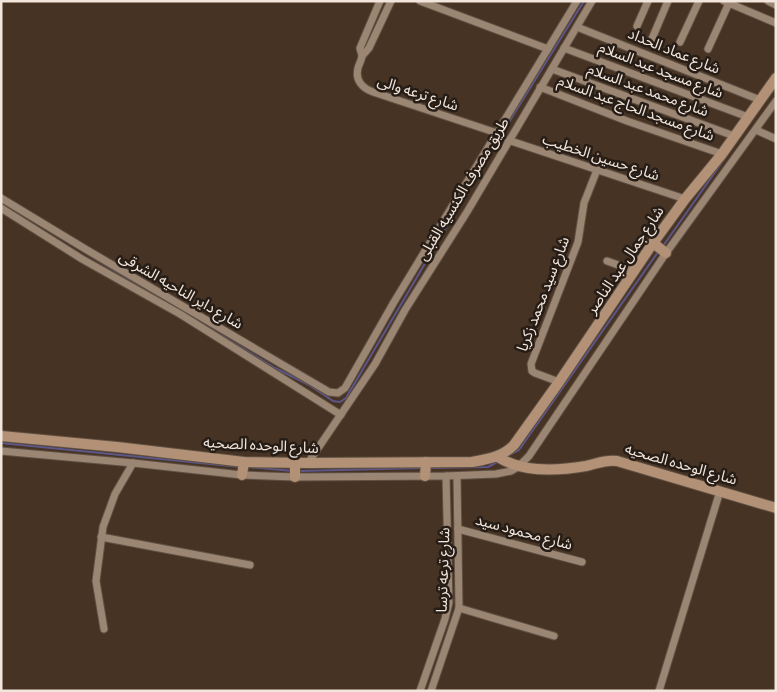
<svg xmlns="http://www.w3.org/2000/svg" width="777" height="692" font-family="'Alegreya Sans','Noto Sans Arabic',sans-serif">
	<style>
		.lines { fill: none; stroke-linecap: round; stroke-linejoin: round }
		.stream { stroke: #5c5689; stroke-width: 2 }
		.street-casing { stroke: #5f5042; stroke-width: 9 }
		.secondary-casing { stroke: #5f5042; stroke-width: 12 }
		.street { stroke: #9b8573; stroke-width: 7 }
		.secondary { stroke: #b29177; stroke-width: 10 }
		.labels { text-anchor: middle; stroke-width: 5; stroke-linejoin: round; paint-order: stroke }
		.street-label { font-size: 15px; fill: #f2e5dc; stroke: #261d16 }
	</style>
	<rect width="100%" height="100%" fill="#463324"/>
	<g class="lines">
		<g class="stream">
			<polyline points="5,204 275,368 309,385 333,401 340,402 346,398 491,151 584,1"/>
			<polyline points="663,246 725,158"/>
			<polyline points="1,443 240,467"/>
			<polyline points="509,455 519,450 658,252"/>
			<polyline points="247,467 293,471"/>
			<polyline points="430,468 488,467 499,461"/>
			<polyline points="300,471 423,468"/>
		</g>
		<g class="street-casing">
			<g id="street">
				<path d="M 380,1 L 360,48 C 360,51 362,53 362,56 C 362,59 359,64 358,68 C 355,80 362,88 373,92 L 497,133"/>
				<polyline points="420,1 548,49"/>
				<polyline points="724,1 776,23"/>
				<polyline points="768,1 776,5"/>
				<polyline points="637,26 648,1"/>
				<polyline points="577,27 760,100"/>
				<polyline points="651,41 668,1"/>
				<polyline points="680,42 699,1"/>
				<polyline points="564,48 748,117"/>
				<polyline points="708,49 729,3"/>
				<polyline points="362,56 369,48 391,1"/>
				<polyline points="552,69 734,136"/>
				<polyline points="540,87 627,121 722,154"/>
				<polyline points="756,130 776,139"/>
				<polyline points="508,140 685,199"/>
				<polyline points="1,198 87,250 329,392 338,393 345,388 394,302 577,1"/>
				<polyline points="1,208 82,259 180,314 341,415"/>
				<polyline points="607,261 635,271"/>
				<polyline points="559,382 535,373 532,371 531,364 578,242 584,203 597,170"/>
				<polyline points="1,451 133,463 242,475 295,477 446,476 496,474 511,471 518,467 529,456 666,253 776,101"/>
				<polyline points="308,463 375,364 405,310 467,212 592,1"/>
				<polyline points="458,529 582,562"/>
				<polyline points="101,537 250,565"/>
				<polyline points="459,608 554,636"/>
				<polyline points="104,629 96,581 103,527 115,494 133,463"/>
				<polyline points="420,691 445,619 449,603 446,476"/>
				<polyline points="431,691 459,608 457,476"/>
				<polyline points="659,691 720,491"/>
			</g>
		</g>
		<g class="secondary-casing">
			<g id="secondary">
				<polyline points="653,243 666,253"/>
				<path d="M 1,436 L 117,447 L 244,462 L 308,463 L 472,462 C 488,459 502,457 514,445 L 559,382 L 653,243 L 685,199 L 722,154 L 776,78"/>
				<path d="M 498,457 C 523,473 557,471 586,466 C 596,464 606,459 617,461 L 776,508"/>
				<polyline points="295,463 295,477"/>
				<polyline points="242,475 244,462"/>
				<polyline points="425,476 426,462"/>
			</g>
		</g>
		<use href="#street" class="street"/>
		<use href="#secondary" class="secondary"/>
	</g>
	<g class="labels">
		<g class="street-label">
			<text transform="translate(674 51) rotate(22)" y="5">شارع عماد الحداد</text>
			<text transform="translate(661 70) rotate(21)" y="5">شارع مسجد عبد السلام</text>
			<text transform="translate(648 90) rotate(20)" y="5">شارع محمد عبد السلام</text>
			<text transform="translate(418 93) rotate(18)" y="5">شارع ترعه والى</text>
			<text transform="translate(636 108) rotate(20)" y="5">شارع مسجد الحاج عبد السلام</text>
			<text transform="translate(601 157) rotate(18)" y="5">شارع حسين الخطيب</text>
			<text transform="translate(463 189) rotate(-59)" y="5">طريق مصرف الكنسيه القبلى</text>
			<text transform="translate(625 260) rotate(-56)" y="5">شارع جمال عبد الناصر</text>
			<text transform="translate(181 290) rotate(30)" y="5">شارع داير الناحيه الشرقى</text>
			<text transform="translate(543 294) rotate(-69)" y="5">شارع سيد محمد زكريا</text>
			<text transform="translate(261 445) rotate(3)" y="5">شارع الوحده الصحيه</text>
			<text transform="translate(681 464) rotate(16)" y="5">شارع الوحده الصحيه</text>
			<text transform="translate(524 532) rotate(15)" y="5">شارع محمود سيد</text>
			<text transform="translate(443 570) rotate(-88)" y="5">شارع ترعه ترسا</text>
		</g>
	</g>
	<rect width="777" height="692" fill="none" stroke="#f2e5dc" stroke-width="5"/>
</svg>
